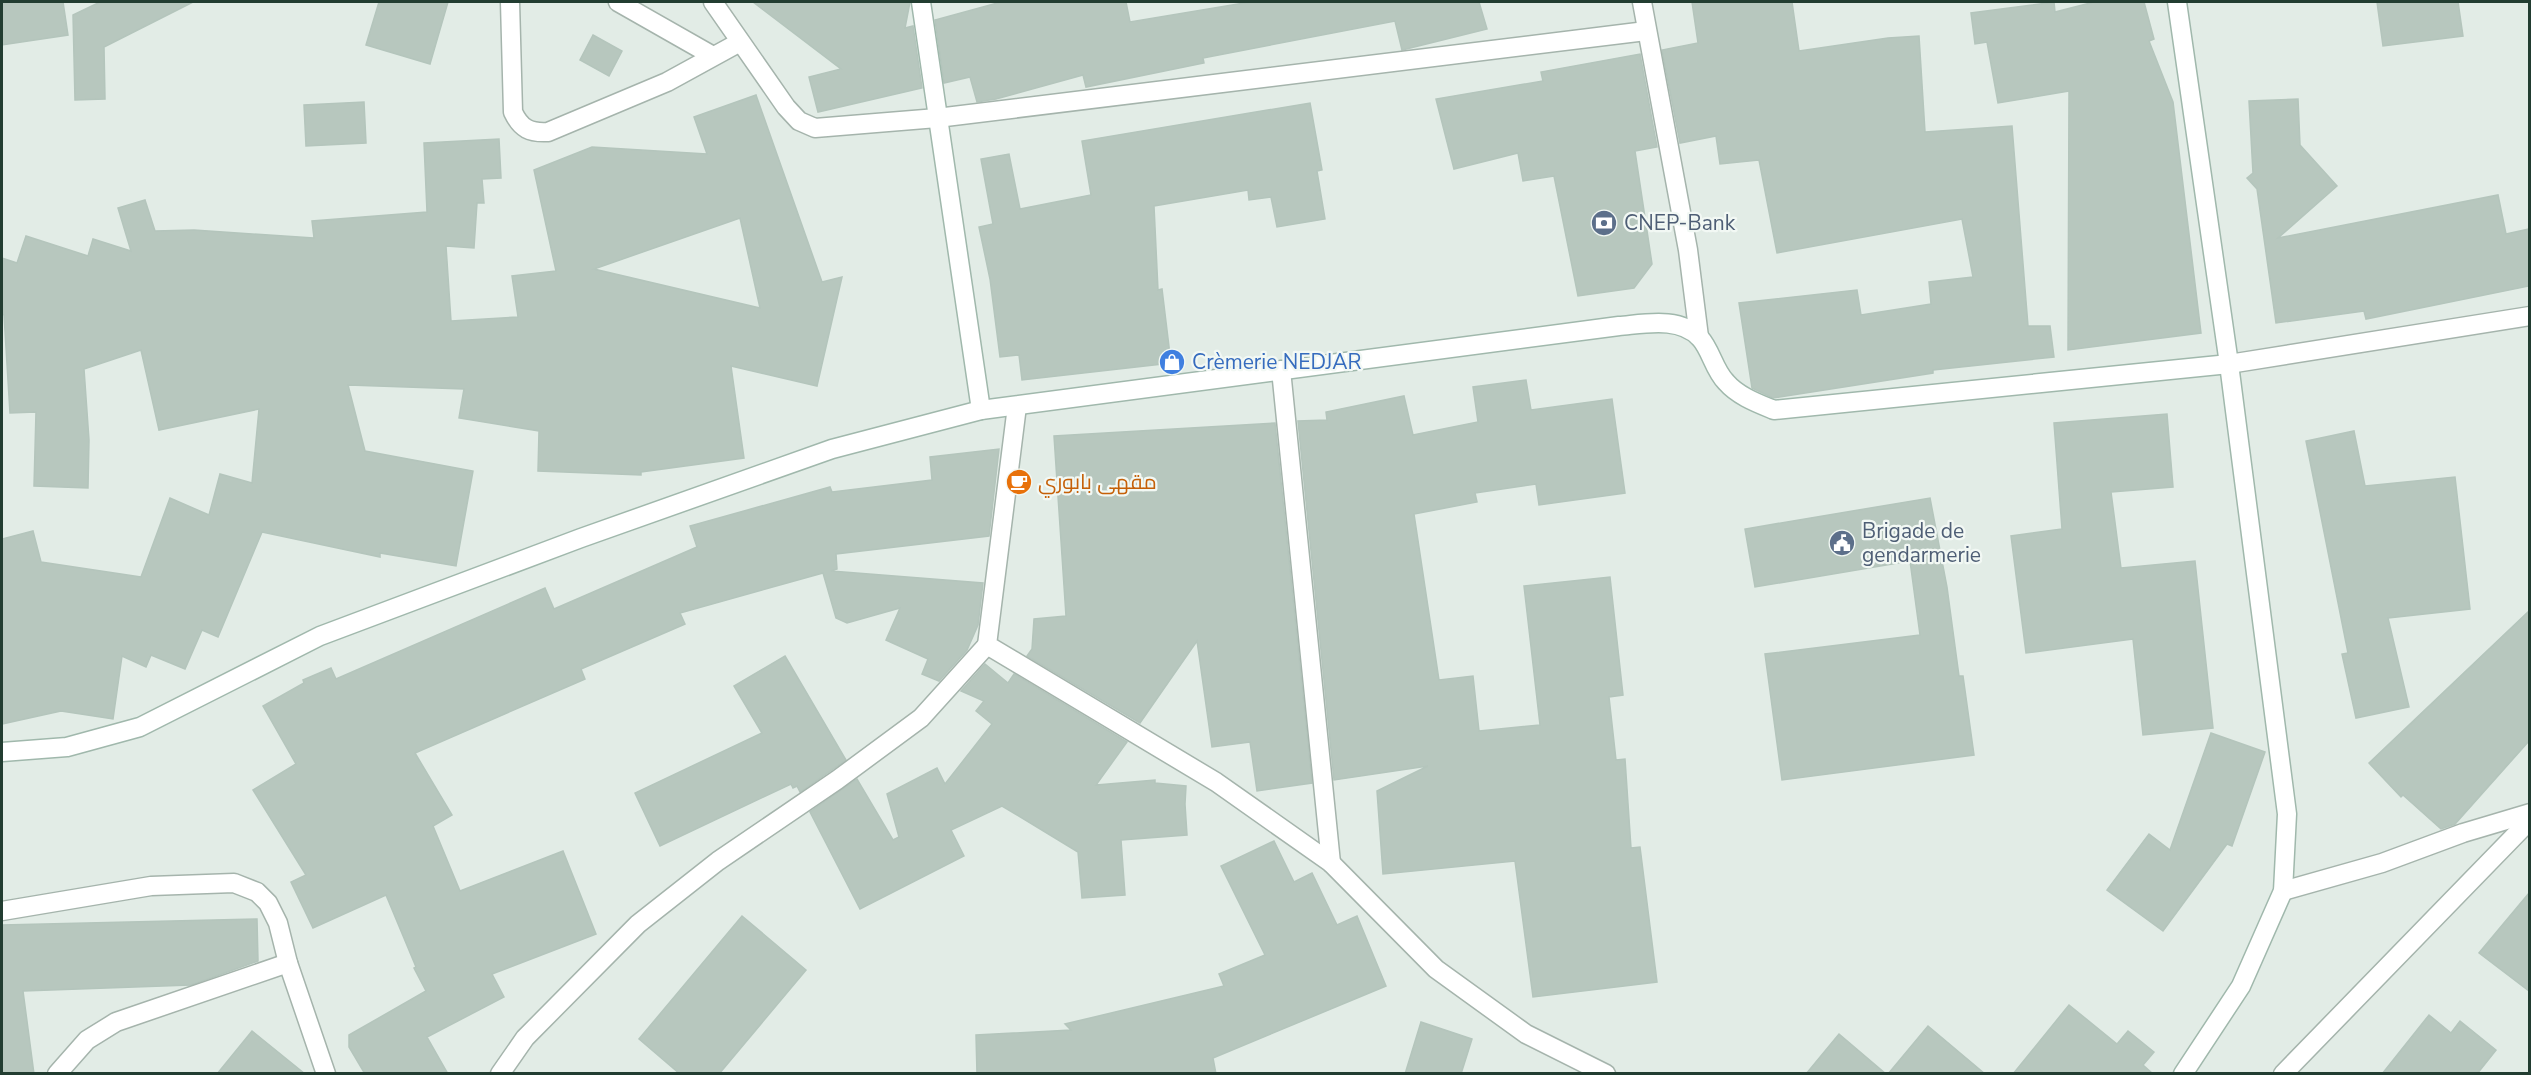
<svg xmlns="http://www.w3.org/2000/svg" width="2531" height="1075" font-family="'Nunito Sans',Cairo,sans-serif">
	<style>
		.building { fill: #b7c7be; stroke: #b4c5bc; stroke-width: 1.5; fill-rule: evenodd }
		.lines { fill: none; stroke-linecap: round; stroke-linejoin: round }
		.street-casing { stroke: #a5b4ac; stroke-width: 21 }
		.secondary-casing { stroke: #a0b8ac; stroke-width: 21 }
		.street { stroke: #fff; stroke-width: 18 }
		.secondary { stroke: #fff; stroke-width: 18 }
		.labels { text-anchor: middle; stroke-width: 4.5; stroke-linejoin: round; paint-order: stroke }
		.service-label { font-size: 21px; fill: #4e5e75; stroke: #f2f8f4; text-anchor: start }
		.shop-label { font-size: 21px; fill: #366cbe; stroke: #f2f8f4; text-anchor: start }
		.food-label { font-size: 21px; fill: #c56008; stroke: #f2f8f4; text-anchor: start }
	</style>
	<rect width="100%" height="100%" fill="#e2ece6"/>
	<g class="building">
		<polygon points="2,2 63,2 68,35 2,45"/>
		<polygon points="100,2 193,2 104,47 105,99 75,100 73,15"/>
		<polygon points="379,2 448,2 430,64 366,45"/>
		<polygon points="753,2 910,2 905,28 913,26 922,88 818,112 809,77 841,69"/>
		<polygon points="1001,2 1126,2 1130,22 1250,2 1479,2 1487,29 1402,50 1395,21 1203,58 1204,63 1086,87 1083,75 996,99 977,102 970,77 944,83 935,20"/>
		<polygon points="1692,2 1792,2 1799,51 1888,38 1919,36 1925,132 2012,126 2028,326 2050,326 2054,357 1933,370 1933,373 1773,398 1752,388 1739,303 1857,290 1861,315 1931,304 1929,282 1973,277 1962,219 1777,253 1759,160 1720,164 1716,136 1680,143 1662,50 1698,43"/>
		<polygon points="2054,2 2055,12 2094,2 2144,2 2154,39 2149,41 2173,102 2201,333 2068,350 2069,91 1998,103 1987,42 1975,44 1971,13"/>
		<polygon points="2377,2 2458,2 2463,36 2383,46"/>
		<polygon points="593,35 622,51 609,76 580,60"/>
		<polygon points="1640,54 1657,147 1635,151 1652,264 1634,288 1578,296 1554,176 1523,181 1518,153 1454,169 1436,99 1543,81 1541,72"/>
		<path d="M 756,95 L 822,282 L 842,277 L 817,386 L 731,366 L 744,458 L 641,472 L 641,475 L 538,471 L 539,431 L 459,418 L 464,389 L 348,385 L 365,451 L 473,471 L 456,566 L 380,553 L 380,557 L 262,532 L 218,637 L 202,630 L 185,669 L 151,655 L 146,667 L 122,656 L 113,719 L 61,711 L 2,724 L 2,539 L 33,531 L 41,562 L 141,577 L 170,498 L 209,515 L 220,474 L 252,483 L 259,409 L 159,430 L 141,350 L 84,369 L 89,440 L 88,488 L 34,486 L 36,412 L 10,413 L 4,315 L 2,314 L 2,258 L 17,263 L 26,236 L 88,256 L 93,239 L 131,251 L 118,208 L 145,200 L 155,231 L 194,230 L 314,238 L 312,221 L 427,212 L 424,143 L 499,139 L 501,178 L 482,179 L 484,203 L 477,203 L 474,248 L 446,246 L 451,321 L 518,317 L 512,276 L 556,271 L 534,170 L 592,147 L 707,154 L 694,117 ZM 740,218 L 760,308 L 594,269 Z"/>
		<polygon points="2298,99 2300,145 2337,186 2278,238 2498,195 2506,234 2529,229 2529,286 2366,319 2364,311 2276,323 2257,189 2247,178 2253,173 2249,101"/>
		<polygon points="364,102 366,143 306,146 304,105"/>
		<polygon points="1310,103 1322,170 1317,171 1325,219 1277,227 1271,197 1249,200 1248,190 1154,206 1158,290 1162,289 1171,363 1022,380 1019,355 1000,357 990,279 979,227 993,224 981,159 1009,154 1020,209 1091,195 1082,141"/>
		<polygon points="1526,380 1531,410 1612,399 1625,493 1539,505 1536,484 1475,493 1477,502 1414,514 1439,680 1473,676 1479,731 1540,725 1524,586 1610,577 1623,695 1609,697 1616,760 1625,759 1631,848 1640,847 1657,982 1533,997 1515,861 1383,874 1377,791 1428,766 1334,780 1298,421 1327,420 1326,412 1404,396 1413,435 1478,422 1473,387"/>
		<polygon points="2167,414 2173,487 2111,492 2121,568 2195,561 2213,728 2143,735 2133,639 2026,653 2011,536 2062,529 2054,423"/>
		<polygon points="1275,423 1312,783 1257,791 1250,742 1212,747 1197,641 1140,723 1027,656 1032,649 1034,619 1066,616 1054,436"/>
		<polygon points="2354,431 2365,486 2455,477 2470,609 2388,618 2409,707 2356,718 2342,654 2348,653 2306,441"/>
		<polygon points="999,449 989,536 836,554 837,569 831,571 983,583 978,625 967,650 939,681 922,674 928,659 886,640 900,608 847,623 836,618 823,573 680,613 685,624 581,669 585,679 415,753 452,815 433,826 460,891 563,851 596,934 492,974 504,997 427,1037 448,1074 365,1074 349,1047 349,1035 426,991 414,968 416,967 386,895 313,928 291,882 306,875 253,790 296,764 263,706 304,683 303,680 331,668 336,679 545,588 554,609 697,547 690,526 830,487 832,492 932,480 930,457"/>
		<polygon points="1930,498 1947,587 1959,676 1963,676 1974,755 1782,780 1765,654 1920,635 1910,561 1755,587 1745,529"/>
		<polygon points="2529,611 2529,741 2455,824 2441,829 2403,795 2401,797 2369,763"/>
		<polygon points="785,656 846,760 800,792 797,786 793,788 791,784 660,846 635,793 762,733 734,686"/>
		<polygon points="985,664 1008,683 1014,674 1127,742 1096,785 1155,780 1155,783 1186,786 1185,804 1187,835 1121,840 1125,895 1082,898 1078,852 1002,806 951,830 964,856 860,909 810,812 857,779 893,840 899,837 887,794 937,768 945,784 992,724 976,711 984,701 961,691"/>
		<polygon points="2211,733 2265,752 2232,846 2227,844 2163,931 2107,890 2149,834 2170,850"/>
		<polygon points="1274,841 1294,882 1312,873 1337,925 1357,916 1386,986 1213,1058 1216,1074 977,1074 976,1035 1071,1030 1065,1024 1224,986 1219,974 1265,955 1221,866"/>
		<polygon points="2529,893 2529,991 2479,953"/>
		<polygon points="742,916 806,970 719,1074 680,1074 639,1039"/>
		<polygon points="257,919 258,961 191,985 23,991 34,1074 2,1074 2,925"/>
		<polygon points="2069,1005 2117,1044 2128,1031 2154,1052 2143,1065 2153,1074 2013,1074"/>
		<polygon points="2429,1015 2451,1033 2460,1021 2496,1050 2477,1074 2382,1074"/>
		<polygon points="1421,1022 1472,1039 1461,1074 1405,1074"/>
		<polygon points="1928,1026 1985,1074 1888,1074"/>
		<polygon points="252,1031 305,1074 217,1074"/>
		<polygon points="1839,1034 1886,1074 1806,1074"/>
	</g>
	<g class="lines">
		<g class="street-casing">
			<g id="street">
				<path d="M 510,2 L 513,112 C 521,129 530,133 548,132 L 667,82 L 740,42"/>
				<polyline points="618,2 713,56"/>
				<polyline points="713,2 786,107 799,121 815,128 937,118 1646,31"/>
				<polyline points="1642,2 1688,250 1699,337"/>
				<polyline points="2229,364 2530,316"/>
				<polyline points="1281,370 1331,863"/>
				<polyline points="1017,406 987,645 1216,782 1331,863 1436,969 1526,1034 1606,1074"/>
				<polyline points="2283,891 2382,863 2463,833 2530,813"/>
				<polyline points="2,911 151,886 234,883 257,892 268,903 278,923 288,963 326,1074"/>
				<polyline points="57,1074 87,1040 116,1022 288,963"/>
				<polyline points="500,1074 525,1038 638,924 718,861 837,780 921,718 987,645"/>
				<polyline points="2283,1074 2530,820"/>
			</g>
		</g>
		<g class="secondary-casing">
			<g id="secondary">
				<polyline points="921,2 981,410"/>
				<polyline points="2177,2 2229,364 2287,814 2283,891 2241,986 2183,1074"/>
				<path d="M 2,752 L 67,747 L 140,727 L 320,636 L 581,538 L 832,449 L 981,410 L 1619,326 C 1644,324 1680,316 1700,338 C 1711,350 1714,370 1726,382 C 1738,396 1757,403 1774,410 L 2229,364"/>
			</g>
		</g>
		<use href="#street" class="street"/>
		<use href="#secondary" class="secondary"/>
	</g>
	<defs>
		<g id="bank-disc" transform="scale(1.35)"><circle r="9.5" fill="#5c6f8a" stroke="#f2f8f4"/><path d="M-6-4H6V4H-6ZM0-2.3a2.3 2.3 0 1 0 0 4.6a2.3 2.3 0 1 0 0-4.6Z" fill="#fff"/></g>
		<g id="shop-disc" transform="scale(1.35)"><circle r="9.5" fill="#3f7fe0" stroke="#f2f8f4"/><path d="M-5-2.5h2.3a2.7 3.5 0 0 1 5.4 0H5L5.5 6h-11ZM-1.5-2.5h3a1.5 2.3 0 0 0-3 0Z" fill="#fff"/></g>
		<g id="cafe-disc" transform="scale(1.35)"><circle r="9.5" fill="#e8710a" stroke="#f2f8f4"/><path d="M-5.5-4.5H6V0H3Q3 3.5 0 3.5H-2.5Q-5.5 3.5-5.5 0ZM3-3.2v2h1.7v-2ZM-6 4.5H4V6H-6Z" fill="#fff"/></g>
		<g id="civic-disc" transform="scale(1.35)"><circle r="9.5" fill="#5c6f8a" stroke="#f2f8f4"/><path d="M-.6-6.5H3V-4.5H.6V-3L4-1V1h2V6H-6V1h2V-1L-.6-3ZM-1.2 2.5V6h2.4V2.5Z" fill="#fff"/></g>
	</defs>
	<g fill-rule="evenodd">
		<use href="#bank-disc" x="1604" y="223"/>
		<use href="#shop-disc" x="1172" y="362"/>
		<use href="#cafe-disc" x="1019" y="482"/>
		<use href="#civic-disc" x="1842" y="543"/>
	</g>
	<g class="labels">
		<g class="service-label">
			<text x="1624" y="230">CNEP-Bank</text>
			<text x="1862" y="538">Brigade de<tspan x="1862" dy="24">gendarmerie</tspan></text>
		</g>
		<g class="shop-label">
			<text x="1192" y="369">Crèmerie NEDJAR</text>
		</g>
		<g class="food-label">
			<text x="1038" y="489">مقهى بابوري</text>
		</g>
	</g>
	<rect width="2531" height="1075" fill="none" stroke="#223d31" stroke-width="6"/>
</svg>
